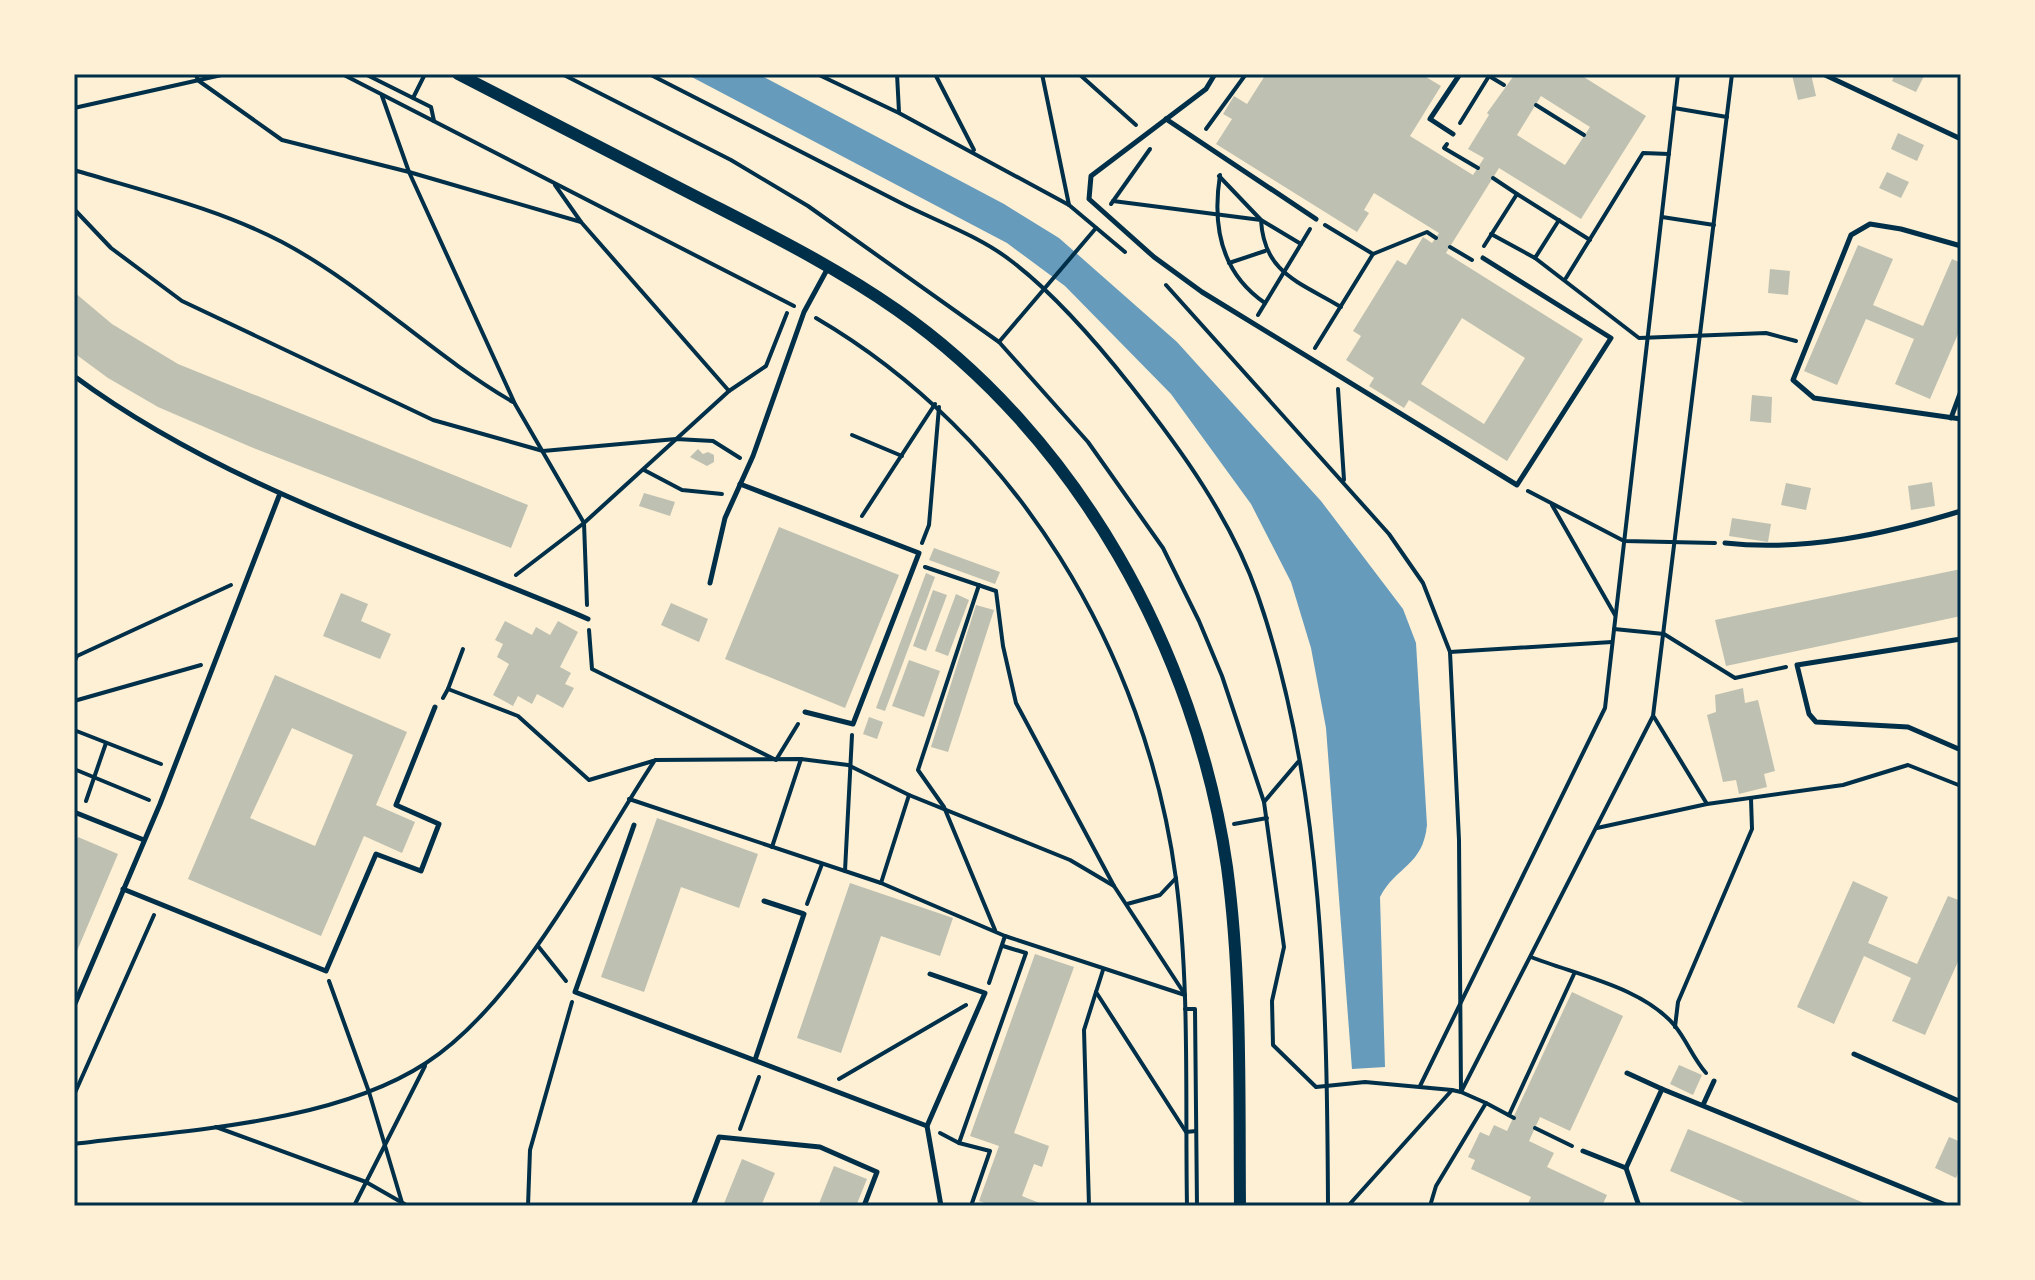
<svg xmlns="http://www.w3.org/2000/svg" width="2035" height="1280" font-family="'Noto Sans',sans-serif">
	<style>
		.water { fill: #669bbc }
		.building { fill: #bec0b2; fill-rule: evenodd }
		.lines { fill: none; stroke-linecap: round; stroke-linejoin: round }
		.path { stroke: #003049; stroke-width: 4 }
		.service { stroke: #003049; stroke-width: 5 }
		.tertiary { stroke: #003049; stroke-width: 12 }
		.neatline { fill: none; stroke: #003049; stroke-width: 3 }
	</style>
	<rect width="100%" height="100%" fill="#fdf0d5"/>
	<path class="water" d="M 686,74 L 758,74 L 1004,204 L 1059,238 L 1177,342 L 1321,501 L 1403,609 L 1416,643 L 1427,825 C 1423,866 1396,866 1380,897 L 1385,1067 L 1352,1069 L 1326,728 L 1311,648 L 1291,582 L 1251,504 L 1171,394 L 1065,286 L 1007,243 Z"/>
	<g class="building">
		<path d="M 1266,74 L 1421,74 L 1441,86 L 1410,136 L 1473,175 L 1484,158 L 1468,149 L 1489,115 L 1487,113 L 1515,74 L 1579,74 L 1646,116 L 1581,219 L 1499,168 L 1446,253 L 1583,339 L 1507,461 L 1409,400 L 1404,408 L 1369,386 L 1374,378 L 1346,360 L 1361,336 L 1353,331 L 1397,260 L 1406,265 L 1423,237 L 1432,243 L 1439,233 L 1374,193 L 1364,210 L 1369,213 L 1357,232 L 1216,144 L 1232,119 L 1223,114 L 1234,96 L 1247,104 ZM 1541,96 L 1590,127 L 1565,165 L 1517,135 ZM 1462,318 L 1525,358 L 1484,424 L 1421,384 Z"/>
		<polygon points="1811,74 1816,96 1798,100 1792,75"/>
		<polygon points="1895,74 1925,74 1916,92 1892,81"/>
		<polygon points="1898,133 1924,145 1917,161 1891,149"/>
		<polygon points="1887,172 1909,182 1901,198 1879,188"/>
		<polygon points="1858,245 1893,259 1873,305 1923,326 1952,259 1961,263 1961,327 1930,399 1895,384 1914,339 1866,319 1837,385 1804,371"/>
		<polygon points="1770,269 1790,271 1788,295 1768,293"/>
		<polygon points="74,292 112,324 178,364 528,505 511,548 251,447 158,407 108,378 74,353"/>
		<polygon points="1752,395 1772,397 1771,423 1750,421"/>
		<polygon points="698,449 703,454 708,452 714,455 714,462 707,466 690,457"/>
		<polygon points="1932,482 1935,506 1911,510 1908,486"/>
		<polygon points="1786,483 1811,488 1806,510 1781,505"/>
		<polygon points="644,493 675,502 670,516 639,506"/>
		<polygon points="1732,518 1771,524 1768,542 1729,536"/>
		<polygon points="779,527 899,575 845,708 725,659"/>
		<polygon points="934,548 1000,572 995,584 929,560"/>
		<polygon points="1961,569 1961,616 1726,666 1715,620"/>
		<polygon points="926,573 935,577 885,711 876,708"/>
		<polygon points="933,590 947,595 926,651 913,646"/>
		<polygon points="341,593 368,604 361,621 391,634 380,659 323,636"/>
		<polygon points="956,594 969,600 948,656 935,651"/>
		<polygon points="671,603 708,619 699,642 661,625"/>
		<polygon points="976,605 994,610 948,752 931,747"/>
		<polygon points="505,621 532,635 536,627 550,635 558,621 578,632 560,667 571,673 565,684 574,688 563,708 537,694 532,704 518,696 513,706 493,695 509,664 497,657 503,644 495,640"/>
		<polygon points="909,660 940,671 924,717 892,706"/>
		<path d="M 275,675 L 407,732 L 376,805 L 415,822 L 402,853 L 364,836 L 321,936 L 188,879 ZM 292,728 L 353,755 L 315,846 L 250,818 Z"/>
		<polygon points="1743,688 1745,703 1758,700 1775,771 1764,774 1767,787 1739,794 1736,780 1723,782 1707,715 1716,712 1715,695"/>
		<polygon points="869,717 883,722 877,739 863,734"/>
		<polygon points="657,818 758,854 739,908 681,887 644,992 601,977"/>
		<polygon points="78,837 118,854 74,958 74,846"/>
		<polygon points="1853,881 1888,897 1868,943 1917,964 1948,896 1961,901 1961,955 1925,1035 1892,1021 1911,978 1864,956 1834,1024 1797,1007"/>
		<polygon points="850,883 953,918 940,956 881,936 841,1053 797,1038"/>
		<polygon points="1035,954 1074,967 1014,1133 1049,1146 1042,1167 1034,1164 1022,1196 1047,1206 993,1206 979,1201 999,1146 970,1136"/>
		<polygon points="1572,992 1623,1016 1570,1131 1540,1117 1529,1141 1554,1153 1547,1167 1607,1195 1602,1206 1527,1206 1531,1197 1471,1169 1475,1160 1468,1157 1480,1132 1489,1136 1494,1125 1507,1131"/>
		<polygon points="1679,1065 1702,1075 1693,1095 1670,1084"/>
		<polygon points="1688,1129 1727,1145 1871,1206 1752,1206 1670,1171"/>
		<polygon points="1949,1137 1961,1142 1961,1166 1956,1178 1935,1168"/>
		<polygon points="742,1159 775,1173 761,1206 723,1206"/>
		<polygon points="834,1166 867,1179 856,1206 818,1206"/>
	</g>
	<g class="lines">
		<g class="path">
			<polyline points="195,74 199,81 282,140 409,172 581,222 555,185"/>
			<polyline points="342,74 794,306"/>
			<polyline points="365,74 431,107 434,121"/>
			<polyline points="562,74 731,160 808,206 999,342 1088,442 1163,548 1199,621 1222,676 1264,802 1284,947 1272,1001 1273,1045 1316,1087 1365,1082 1452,1090"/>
			<path d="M 649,74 C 733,117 817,160 901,203 C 936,221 979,236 1010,260 C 1054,293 1097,343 1131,386 C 1180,448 1232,520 1258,596 C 1324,786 1327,1007 1328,1206"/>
			<polyline points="817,74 899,113 1069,205 1125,252"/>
			<polyline points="897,74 899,112"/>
			<polyline points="935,74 974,150"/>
			<polyline points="1042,74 1069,205"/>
			<polyline points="1079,74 1136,125"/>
			<polyline points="382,96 409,172 515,404 584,523 587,605"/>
			<polyline points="413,98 425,74"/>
			<polyline points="1536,105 1584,135"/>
			<polyline points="74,108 226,74"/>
			<polyline points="1674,108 1727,117"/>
			<polyline points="1460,123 1489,76 1504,85"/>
			<polyline points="1206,129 1246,74"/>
			<polyline points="1447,144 1444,148 1478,168"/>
			<path d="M 74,170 C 143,191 217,208 282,242 C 365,286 432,355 513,402"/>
			<path d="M 1220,175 C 1212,226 1221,273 1265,303"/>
			<polyline points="1219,176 1261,220 1301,244 1258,315"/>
			<polyline points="1493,178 1517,194"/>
			<path d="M 1113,201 L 1261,220 C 1264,274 1300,282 1341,307"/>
			<polyline points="1111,204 1150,149"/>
			<polyline points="74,209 111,248 182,301 433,420 543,451 676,439 713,441 740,458"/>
			<polyline points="1662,217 1714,225"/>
			<polyline points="581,222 729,391"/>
			<polyline points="1491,234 1535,258 1559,220"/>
			<polyline points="1301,244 1310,229"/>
			<polyline points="1484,246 1517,194 1590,240"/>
			<polyline points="1450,247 1472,260"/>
			<polyline points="1373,254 1427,232 1436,238"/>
			<polyline points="1535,258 1639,338 1766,333 1796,341"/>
			<polyline points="1229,263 1265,251"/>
			<polyline points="1566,278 1643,153 1669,154"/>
			<polyline points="1166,285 1389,534 1423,583 1450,652 1459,840 1461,1092 1486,1103 1436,1186 1430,1206"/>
			<path d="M 816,318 C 1016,435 1146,652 1176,879 C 1190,987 1185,1097 1187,1206"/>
			<polyline points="999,342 1096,228"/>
			<polyline points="1315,348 1373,254 1325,225"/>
			<polyline points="1338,389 1344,480"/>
			<polyline points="852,435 902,456"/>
			<polyline points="644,470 682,490 722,494"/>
			<polyline points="1528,491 1624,541 1715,543"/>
			<polyline points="1552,505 1615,615"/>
			<polyline points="862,516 935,404"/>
			<polyline points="922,543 929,525 939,407"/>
			<polyline points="925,567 996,591 1003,646 1016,703 1114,886"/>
			<polyline points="516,575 584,523 729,391 766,366 787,313"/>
			<polyline points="979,585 918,770 944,807 995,930"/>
			<polyline points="1614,629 1664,634 1735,678 1786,667"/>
			<polyline points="589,630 592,669 776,760 798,724"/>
			<polyline points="1450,652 1612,642"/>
			<polyline points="74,663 77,656 231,585"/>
			<polyline points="448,689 463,649"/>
			<polyline points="443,698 448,689 518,716 589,780 653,761"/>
			<polyline points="74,701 201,665"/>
			<polyline points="1654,717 1707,804"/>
			<polyline points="74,730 161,764"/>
			<polyline points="74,769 149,800"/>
			<polyline points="629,799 881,883 1005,936 1185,995"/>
			<polyline points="86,801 106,743"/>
			<polyline points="1264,802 1298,762"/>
			<polyline points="1234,824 1267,818"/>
			<polyline points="1597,828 1707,804 1843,785 1908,765 1961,786"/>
			<polyline points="772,847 801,759"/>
			<polyline points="845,871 852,735"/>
			<polyline points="881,883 909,795"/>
			<polyline points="807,904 822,864"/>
			<polyline points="1127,904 1160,895 1176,878"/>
			<polyline points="538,946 566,981"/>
			<path d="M 1531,957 C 1576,975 1643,987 1675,1026 C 1687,1041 1693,1058 1706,1073"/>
			<polyline points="1103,970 1096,992 1186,1132 1196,1131"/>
			<polyline points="329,981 369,1092 403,1206"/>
			<polyline points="989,983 1005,936"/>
			<polyline points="1185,1009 1195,1009 1197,1206"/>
			<polyline points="1675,1027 1678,1002 1752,829 1751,799"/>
			<polyline points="839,1079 966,1005"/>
			<polyline points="1420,1086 1605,708 1678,74"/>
			<polyline points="74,1095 154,915"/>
			<polyline points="1486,1103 1514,1118"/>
			<polyline points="1509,1115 1574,974"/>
			<polyline points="216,1127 366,1182 408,1206"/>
			<polyline points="1535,1128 1572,1146"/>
			<polyline points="740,1129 759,1077"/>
			<polyline points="940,1133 959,1143"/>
			<path d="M 74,1144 C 183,1130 333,1124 426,1063 C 520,1002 593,853 655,760 L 801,759 L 848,765 L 909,795 L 1070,860 L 1114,886 L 1184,993"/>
			<polyline points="354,1206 425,1066"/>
			<polyline points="528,1206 530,1150 572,1002"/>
			<polyline points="971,1206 990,1151 959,1143 1026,953 1003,946"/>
			<polyline points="1089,1206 1084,1030 1096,992"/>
			<polyline points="1348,1206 1452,1090 1461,1092 1653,716 1732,74"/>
		</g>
		<g class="service">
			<polyline points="1215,74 1206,89 1091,176 1089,199 1154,257 1202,292 1517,485 1611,338 1483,258"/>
			<polyline points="1823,74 1961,139"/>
			<polyline points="1166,119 1316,219"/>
			<polyline points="1453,134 1430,119 1460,74"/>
			<polyline points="1961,246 1901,229 1870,224 1851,235 1793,380 1814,398 1961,419"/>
			<path d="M 74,376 C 228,490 414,544 588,619"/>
			<polyline points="1951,418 1961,391"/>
			<polyline points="740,484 919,553 853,724 805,712"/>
			<path d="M 1725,543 C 1804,552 1886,534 1961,511"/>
			<polyline points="710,583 725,518 753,456 804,312 829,266"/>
			<polyline points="1961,639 1797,665 1809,714 1816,722 1908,727 1961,750"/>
			<polyline points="74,812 144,840"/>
			<polyline points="634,825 575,992 927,1126"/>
			<polyline points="123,889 326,971 376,854 421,871 439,824 396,805 435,707"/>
			<polyline points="930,974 985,993 927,1126 941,1206"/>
			<polyline points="74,1006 160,804 279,496"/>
			<polyline points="1854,1054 1961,1102"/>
			<polyline points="755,1060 804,914 764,901"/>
			<polyline points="1627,1073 1662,1089"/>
			<polyline points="1703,1105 1714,1081"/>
			<polyline points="1583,1151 1626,1168"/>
			<polyline points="693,1206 719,1137 820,1147 877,1172 864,1206"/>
			<polyline points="1639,1206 1626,1168 1662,1089 1948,1206"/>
		</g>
		<path class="tertiary" d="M 458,74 C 538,115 619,157 699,198 C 767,233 834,266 897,310 C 1077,436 1196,651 1227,867 C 1242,979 1239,1093 1240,1206"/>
	</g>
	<rect width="2035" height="1280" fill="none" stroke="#fdf0d5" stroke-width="152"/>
	<rect x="76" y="76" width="1883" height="1128" class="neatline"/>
</svg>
